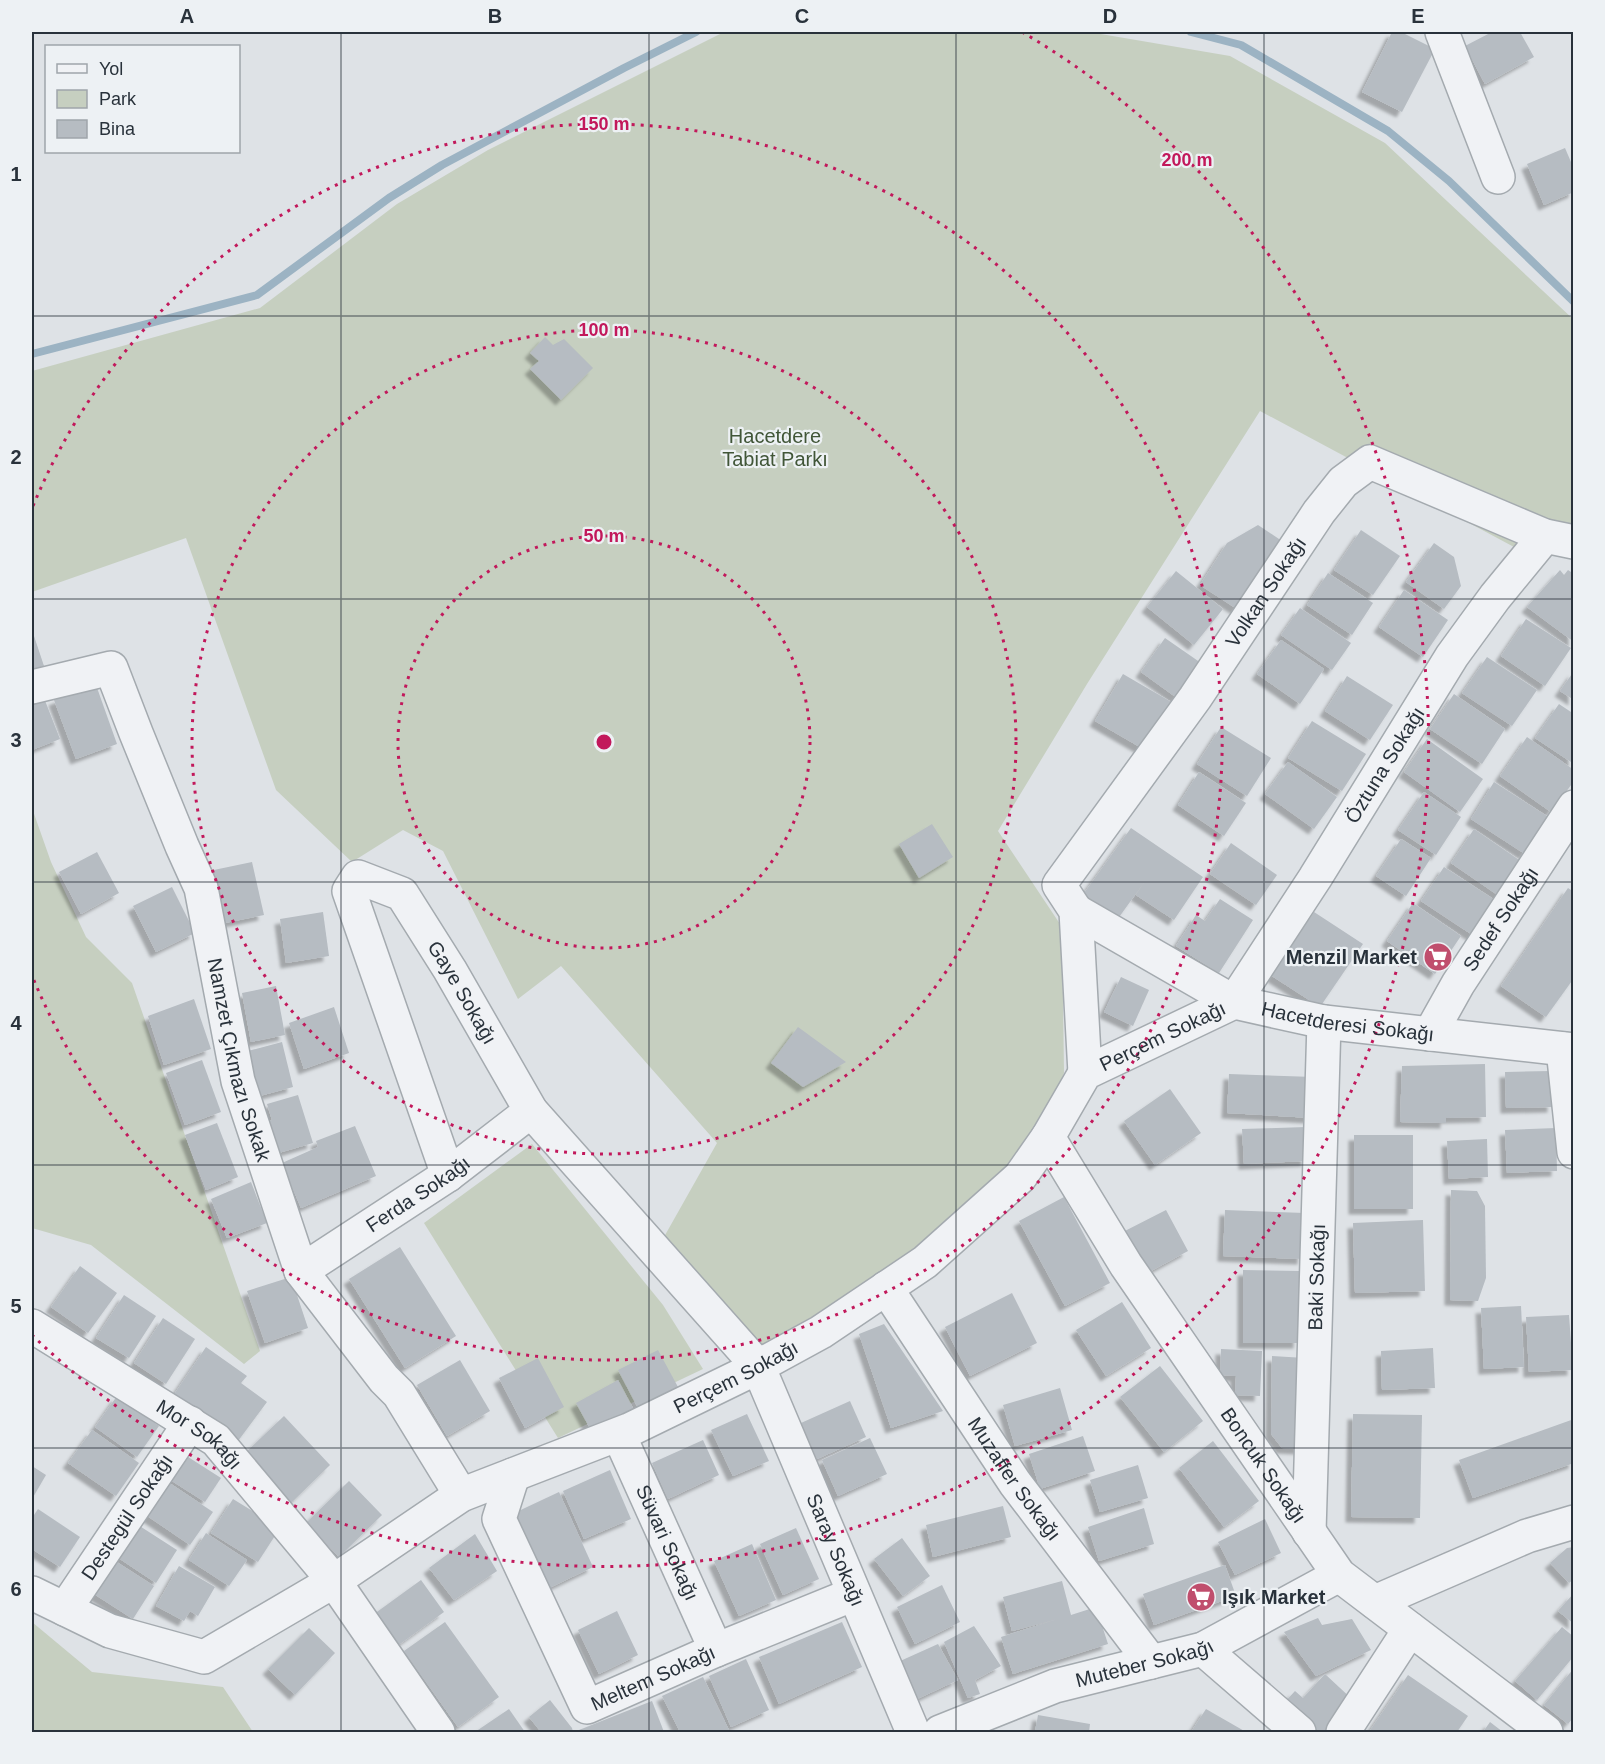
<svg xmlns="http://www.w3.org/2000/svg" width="1605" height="1764" font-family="Arial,sans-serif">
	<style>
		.green { fill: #c6cfc0 }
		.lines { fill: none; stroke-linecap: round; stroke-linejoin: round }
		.stream { stroke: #9cb3c3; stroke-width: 8 }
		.building { fill: #b6bcc2; filter: url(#shadow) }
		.minor-casing { stroke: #a4aaaf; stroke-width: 36 }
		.minor { stroke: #f0f2f5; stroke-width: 33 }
		.grid { fill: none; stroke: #29323b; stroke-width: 1.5; stroke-opacity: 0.55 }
		.ring { fill: none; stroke: #c2185b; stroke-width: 3; stroke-dasharray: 3 6 }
		.labels { text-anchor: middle; stroke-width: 4.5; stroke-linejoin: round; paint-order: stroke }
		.park-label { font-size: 20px; fill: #415638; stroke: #edf1f4 }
		.street-label { font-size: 20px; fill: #29323b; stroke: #edf1f4 }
		.poi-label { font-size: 20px; font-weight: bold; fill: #29323b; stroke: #edf1f4; text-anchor: end }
		.centre { fill: #c2185b; stroke: #edf1f4; stroke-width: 3 }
		.ring-label { font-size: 18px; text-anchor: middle; font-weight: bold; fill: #c2185b; stroke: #edf1f4; stroke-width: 4.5; stroke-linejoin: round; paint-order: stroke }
		.neatline { fill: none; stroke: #29323b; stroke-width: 2 }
		.grid-label { font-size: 20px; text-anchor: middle; font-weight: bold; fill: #29323b }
	</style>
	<defs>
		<filter id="shadow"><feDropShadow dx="-5.5" dy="5.5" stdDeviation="1.5" flood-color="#0004"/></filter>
	</defs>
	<rect width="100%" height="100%" fill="#dee2e6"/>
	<g class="green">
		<polygon points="724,32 1089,32 1230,56 1385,143 1573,319 1573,524 1540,517 1514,547 1260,411 1087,684 998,831 1062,927 1064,1073 1040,1132 915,1259 767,1350 664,1237 717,1143 561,966 518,999 443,851 403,830 352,862 276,790 186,538 32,592 32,371 260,308 397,204 488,150"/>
		<polygon points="32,808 51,862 86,937 132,983 260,1351 244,1364 91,1245 32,1228"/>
		<polygon points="532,1144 663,1305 703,1369 558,1438 424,1223"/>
		<polygon points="32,1622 92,1672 223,1687 253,1732 32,1732"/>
	</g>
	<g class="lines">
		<g class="stream">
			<polyline points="1191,32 1241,45 1388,131 1449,181 1574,302"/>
			<polyline points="32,354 257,295 389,198 442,165 624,68 696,32"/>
		</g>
	</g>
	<g class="building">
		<polygon points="1392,32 1401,32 1435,49 1402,112 1362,92"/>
		<polygon points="1492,32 1520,32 1534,57 1485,84 1465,46"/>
		<polygon points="1565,148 1574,169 1574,192 1544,205 1527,164"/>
		<polygon points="545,337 553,345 564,339 593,368 561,400 530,369 539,361 530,353"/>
		<polygon points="1258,525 1282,541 1237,609 1200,585 1227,543"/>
		<polygon points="1361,530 1400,556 1373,595 1334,570"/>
		<polygon points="1434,543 1454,557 1461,586 1444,609 1406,582"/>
		<polygon points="1560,570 1564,575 1568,570 1574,574 1574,642 1527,607"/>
		<polygon points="1176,571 1223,609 1194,645 1147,607"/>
		<polygon points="1328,573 1373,603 1352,635 1307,605"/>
		<polygon points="1404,590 1448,620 1423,657 1379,627"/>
		<polygon points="1300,608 1351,643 1332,670 1281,635"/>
		<polygon points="1526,619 1571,648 1545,686 1501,656"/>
		<polygon points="32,630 44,666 32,670"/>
		<polygon points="1165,638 1201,663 1177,698 1141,672"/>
		<polygon points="1281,640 1324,669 1300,704 1257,674"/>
		<polygon points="1487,657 1537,690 1512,726 1462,693"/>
		<polygon points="1574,671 1574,700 1560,691"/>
		<polygon points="1123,674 1173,703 1145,750 1095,721"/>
		<polygon points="1347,676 1393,705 1370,740 1325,711"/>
		<polygon points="96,685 117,744 76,759 54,700"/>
		<polygon points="1454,694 1505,729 1482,764 1430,729"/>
		<polygon points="44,698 60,739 32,750 32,703"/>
		<polygon points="1559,704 1574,714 1574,764 1535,738"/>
		<polygon points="1312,721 1366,754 1342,791 1288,758"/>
		<polygon points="1221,727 1271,758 1247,796 1197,764"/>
		<polygon points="1527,737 1574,770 1574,781 1551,812 1500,776"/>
		<polygon points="1427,739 1483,779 1460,812 1404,772"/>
		<polygon points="1288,762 1337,797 1314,829 1265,794"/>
		<polygon points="1199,772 1246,803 1224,836 1178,805"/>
		<polygon points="1494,782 1550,818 1525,854 1471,819"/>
		<polygon points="1424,792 1461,817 1436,855 1398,830"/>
		<polygon points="932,824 953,857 919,878 899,844"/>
		<polygon points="1131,828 1203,877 1174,920 1136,895 1145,881 1117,920 1082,896"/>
		<polygon points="1474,829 1525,864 1502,898 1451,863"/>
		<polygon points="1401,839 1431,858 1406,896 1376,876"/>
		<polygon points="1231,843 1277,875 1256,905 1210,874"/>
		<polygon points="97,852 119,893 81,914 59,872"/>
		<polygon points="252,862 264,915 220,924 209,871"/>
		<polygon points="1444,867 1498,902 1474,936 1421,901"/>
		<polygon points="172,887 195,933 156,952 133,906"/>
		<polygon points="1568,888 1574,892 1574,978 1546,1017 1501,986"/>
		<polygon points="1220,899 1253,920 1219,973 1176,946 1196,915 1205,921"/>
		<polygon points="1413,903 1461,936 1435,974 1387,941"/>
		<polygon points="323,912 329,956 286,963 280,919"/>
		<polygon points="1314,912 1363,944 1320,1007 1272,976"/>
		<polygon points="1121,977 1149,990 1133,1026 1104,1012"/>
		<polygon points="276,986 285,1035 251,1042 242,993"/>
		<polygon points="194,999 211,1049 164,1065 148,1016"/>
		<polygon points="334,1007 349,1053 304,1069 289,1023"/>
		<polygon points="798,1027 846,1062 803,1087 771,1063"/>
		<polygon points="282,1042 293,1087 256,1097 244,1052"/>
		<polygon points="202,1060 221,1112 185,1125 166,1073"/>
		<polygon points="1485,1064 1486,1117 1446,1118 1446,1123 1400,1122 1402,1066"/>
		<polygon points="1552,1071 1553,1107 1506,1108 1505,1072"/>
		<polygon points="1229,1074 1314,1077 1312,1118 1227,1113"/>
		<polygon points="1170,1089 1201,1133 1155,1165 1124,1121"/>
		<polygon points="298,1095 313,1143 275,1154 266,1122 272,1120 267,1104"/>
		<polygon points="217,1123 238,1177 206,1190 185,1135"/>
		<polygon points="355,1126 376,1176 301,1208 282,1163 318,1147 316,1141"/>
		<polygon points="1306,1127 1307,1161 1244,1164 1242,1129"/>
		<polygon points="1556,1128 1557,1171 1507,1173 1505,1130"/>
		<rect x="1354" y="1135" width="59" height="74"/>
		<polygon points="1487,1139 1488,1177 1449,1179 1447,1141"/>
		<polygon points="251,1182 267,1223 227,1238 211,1199"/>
		<polygon points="1451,1190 1477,1191 1485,1206 1486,1278 1478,1301 1450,1300"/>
		<polygon points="1064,1197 1110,1283 1065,1306 1019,1221"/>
		<polygon points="1166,1210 1188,1251 1149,1272 1141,1258 1134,1261 1119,1234"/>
		<polygon points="1225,1210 1305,1213 1303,1259 1223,1256"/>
		<polygon points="1423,1220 1425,1291 1355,1293 1353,1223"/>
		<polygon points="400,1247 456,1336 405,1368 349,1279"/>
		<polygon points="80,1266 117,1293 88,1333 51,1307"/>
		<polygon points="1243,1270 1300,1271 1299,1343 1243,1343"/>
		<polygon points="291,1277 308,1328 265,1343 247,1291"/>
		<polygon points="1012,1293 1037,1343 970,1376 945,1327"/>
		<polygon points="124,1295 156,1316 129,1358 96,1338"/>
		<polygon points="1122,1302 1151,1348 1106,1376 1076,1330"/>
		<polygon points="1521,1306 1524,1367 1484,1369 1481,1308"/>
		<polygon points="1569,1315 1573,1370 1529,1372 1526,1317"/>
		<polygon points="163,1318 195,1339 166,1384 134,1363"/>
		<polygon points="884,1324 943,1411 891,1428 859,1334"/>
		<polygon points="206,1347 247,1376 241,1383 267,1402 238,1441 173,1396"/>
		<polygon points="1433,1348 1435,1388 1382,1390 1381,1351"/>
		<polygon points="1221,1349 1262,1351 1260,1396 1235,1395 1236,1376 1220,1375"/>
		<polygon points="658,1350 678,1387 638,1408 618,1370"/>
		<polygon points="1272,1356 1305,1358 1302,1449 1282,1448 1271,1434"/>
		<polygon points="538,1358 564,1407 525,1428 499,1378"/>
		<polygon points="460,1360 490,1411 447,1436 417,1385"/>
		<polygon points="1160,1366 1203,1421 1164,1452 1120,1397"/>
		<polygon points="618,1380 634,1410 592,1432 576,1403"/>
		<polygon points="1060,1388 1072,1430 1015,1446 1003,1405"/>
		<polygon points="117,1396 159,1426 137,1457 95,1427"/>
		<polygon points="850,1401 866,1437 817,1459 801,1423"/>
		<polygon points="747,1414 769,1461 733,1476 711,1430"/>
		<polygon points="1353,1414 1422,1415 1420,1518 1351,1517"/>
		<polygon points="284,1416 330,1465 290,1504 243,1455"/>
		<polygon points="1574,1419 1574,1463 1473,1498 1459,1460"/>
		<polygon points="92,1430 139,1463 116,1496 68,1463"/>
		<polygon points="1083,1436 1095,1471 1040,1489 1029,1454"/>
		<polygon points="870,1438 887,1474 838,1496 822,1460"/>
		<polygon points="703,1440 719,1475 668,1499 652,1463"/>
		<polygon points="1213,1441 1259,1501 1224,1527 1179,1468"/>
		<polygon points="185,1455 221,1478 205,1502 169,1479"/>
		<polygon points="1138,1465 1148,1498 1100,1512 1090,1480"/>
		<polygon points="32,1466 46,1475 32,1499"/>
		<polygon points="610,1470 631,1519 584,1539 563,1491"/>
		<polygon points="165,1480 213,1512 190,1545 143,1513"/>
		<polygon points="349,1481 382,1515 339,1557 306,1523"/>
		<polygon points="559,1492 593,1567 545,1590 510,1515"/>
		<polygon points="233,1499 280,1528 258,1562 211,1533"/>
		<polygon points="1003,1506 1011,1537 933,1557 926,1525"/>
		<polygon points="1144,1508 1154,1544 1099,1561 1088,1527"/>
		<polygon points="38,1509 80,1537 60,1567 32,1549 32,1518"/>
		<polygon points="1265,1519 1281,1553 1235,1575 1218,1542"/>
		<polygon points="135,1523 177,1550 156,1583 114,1555"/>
		<polygon points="796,1528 819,1579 783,1595 760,1544"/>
		<polygon points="206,1533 247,1560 229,1586 189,1560"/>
		<polygon points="475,1534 497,1571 454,1600 429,1568"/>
		<polygon points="902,1538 930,1576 903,1596 874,1559"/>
		<polygon points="752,1544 776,1600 739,1616 714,1561"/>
		<polygon points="1574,1547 1574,1579 1569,1583 1550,1563 1567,1548"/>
		<polygon points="112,1559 154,1586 133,1619 91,1592"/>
		<polygon points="1225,1565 1236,1596 1154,1625 1143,1594"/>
		<polygon points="179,1566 215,1587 198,1616 190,1611 184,1621 156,1606"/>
		<polygon points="421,1580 444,1612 393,1649 370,1617"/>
		<polygon points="1062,1581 1071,1615 1096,1607 1108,1644 1013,1674 1001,1637 1058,1619 1012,1631 1003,1597"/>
		<polygon points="942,1585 960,1622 915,1644 897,1607"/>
		<polygon points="1574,1593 1574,1624 1558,1611"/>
		<polygon points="617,1611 638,1655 599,1674 578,1630"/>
		<polygon points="1318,1618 1322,1625 1352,1619 1371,1650 1316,1676 1284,1632"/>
		<polygon points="445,1622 499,1697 458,1727 404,1651"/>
		<polygon points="842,1622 862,1667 779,1704 759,1657"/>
		<polygon points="974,1626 1001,1666 975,1680 980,1694 968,1698 944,1642"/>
		<polygon points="1562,1627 1574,1637 1574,1656 1537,1700 1515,1681"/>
		<polygon points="309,1628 335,1653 295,1695 268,1669"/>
		<polygon points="938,1644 958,1680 915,1700 898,1662"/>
		<polygon points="746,1659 769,1710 731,1727 709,1676"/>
		<polygon points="1574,1668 1574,1717 1568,1724 1544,1705"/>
		<polygon points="1325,1674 1354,1701 1324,1732 1313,1732 1283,1704 1295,1691 1303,1698"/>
		<polygon points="1408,1675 1468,1716 1457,1732 1369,1732"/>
		<polygon points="703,1677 730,1732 680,1732 662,1696"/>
		<polygon points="550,1700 572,1728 573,1732 541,1732 529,1717"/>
		<polygon points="652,1701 664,1732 580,1732 579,1730"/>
		<polygon points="509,1709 525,1732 475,1732"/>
		<polygon points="1206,1709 1246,1732 1191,1732"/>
		<polygon points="1038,1715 1090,1724 1089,1732 1035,1732"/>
		<polygon points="1490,1722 1503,1732 1483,1732"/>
	</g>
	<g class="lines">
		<g class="minor-casing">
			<g id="minor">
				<polyline points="1442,32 1498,177"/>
				<path id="s1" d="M 32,687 L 111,668 L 136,733 L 182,846 L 201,888 L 238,1081 L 301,1271 L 384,1379 L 399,1394 L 461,1495"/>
				<path id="s2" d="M 1076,911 L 1234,1002 L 1324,1022 L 1574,1050"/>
				<path id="s3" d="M 1430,1034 L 1458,984 L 1574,807"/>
				<polyline points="1563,1049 1574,1152"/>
				<path id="s4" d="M 1085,1073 L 1076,911 L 1059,885 L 1195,698 L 1319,512 L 1343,482 L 1370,462 L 1545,536 L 1574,542"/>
				<path id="s5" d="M 1048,1137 L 1126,1265 L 1339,1575 L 1546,1732"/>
				<path id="s6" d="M 448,1175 L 349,891 L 358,877 L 402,894 L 450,970 L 531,1111 L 758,1366 L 913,1732"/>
				<path id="s7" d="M 301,1271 L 448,1175 L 531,1111"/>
				<path id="s8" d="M 886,1288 L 1015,1483 L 1151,1662"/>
				<path id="s9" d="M 32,1326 L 216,1440 L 334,1581 L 204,1657 L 110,1631 L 32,1593"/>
				<path id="s10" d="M 619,1435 L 716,1650"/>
				<path id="s11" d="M 513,1475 L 499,1519 L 587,1707 L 716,1650 L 854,1594"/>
				<path id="s12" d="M 1309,1532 L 1324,1022"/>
				<polyline points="1375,1602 1527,1536 1574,1522"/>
				<path id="s13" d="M 65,1609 L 190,1423"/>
				<polyline points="1203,1649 1299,1732"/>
				<path id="s14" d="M 438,1732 L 334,1581 L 461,1495 L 629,1430 L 744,1374 L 821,1332 L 925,1262 L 1020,1177 L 1048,1137 L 1085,1073 L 1234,1002 L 1315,878 L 1452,656 L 1495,597 L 1545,536"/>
				<path id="s15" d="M 940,1732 L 1055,1686 L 1203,1649 L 1339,1575"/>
				<polyline points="1343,1732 1410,1629"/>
			</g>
		</g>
		<use href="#minor" class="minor"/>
	</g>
	<path class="grid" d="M 341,32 L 341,1732M 649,32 L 649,1732M 956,32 L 956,1732M 1264,32 L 1264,1732M 32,316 L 1574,316M 32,599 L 1574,599M 32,882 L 1574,882M 32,1165 L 1574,1165M 32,1448 L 1574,1448"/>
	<g class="ring">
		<circle cx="604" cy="742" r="206"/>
		<circle cx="604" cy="742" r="412"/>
		<path d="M33 506A618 618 0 1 1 33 978"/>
		<path d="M1022 32A824 824 0 1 1 32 1335"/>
	</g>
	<defs>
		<g id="supermarket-disc" transform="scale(1.5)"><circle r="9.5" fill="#c04e6d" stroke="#edf1f4"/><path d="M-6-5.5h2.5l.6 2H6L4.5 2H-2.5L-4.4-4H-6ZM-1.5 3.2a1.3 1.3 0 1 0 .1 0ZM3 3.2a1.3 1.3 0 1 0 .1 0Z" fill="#fff"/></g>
	</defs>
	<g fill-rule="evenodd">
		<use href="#supermarket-disc" x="1438" y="957"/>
		<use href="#supermarket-disc" x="1201" y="1597"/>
	</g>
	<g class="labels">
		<g class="park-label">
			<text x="775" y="443">Hacetdere<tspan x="775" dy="23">Tabiat Parkı</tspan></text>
		</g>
		<g class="street-label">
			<text dy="7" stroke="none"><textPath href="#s4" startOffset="552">Volkan Sokağı</textPath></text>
			<text dy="7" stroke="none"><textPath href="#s14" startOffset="1554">Öztuna Sokağı</textPath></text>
			<text dy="7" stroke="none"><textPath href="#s3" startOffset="135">Sedef Sokağı</textPath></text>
			<text dy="7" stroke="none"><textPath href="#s6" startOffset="480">Gaye Sokağı</textPath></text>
			<text dy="7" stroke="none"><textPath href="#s2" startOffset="298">Hacetderesi Sokağı</textPath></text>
			<text dy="7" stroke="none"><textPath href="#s14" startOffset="1194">Perçem Sokağı</textPath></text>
			<text dy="7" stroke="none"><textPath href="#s1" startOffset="495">Namzet Çıkmazı Sokak</textPath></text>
			<text dy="7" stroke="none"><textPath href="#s7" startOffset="140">Ferda Sokağı</textPath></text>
			<text dy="7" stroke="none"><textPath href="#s12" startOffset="255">Baki Sokağı</textPath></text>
			<text dy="7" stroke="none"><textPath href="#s14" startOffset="636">Perçem Sokağı</textPath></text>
			<text dy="7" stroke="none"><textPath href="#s9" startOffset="200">Mor Sokağı</textPath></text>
			<text dy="7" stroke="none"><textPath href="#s5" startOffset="393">Boncuk Sokağı</textPath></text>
			<text dy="7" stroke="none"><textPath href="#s8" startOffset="230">Muzaffer Sokağı</textPath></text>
			<text dy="7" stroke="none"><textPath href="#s13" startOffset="111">Destegül Sokağı</textPath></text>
			<text dy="7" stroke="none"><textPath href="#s10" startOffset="118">Süvari Sokağı</textPath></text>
			<text dy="7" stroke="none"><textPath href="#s6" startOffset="1158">Saray Sokağı</textPath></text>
			<text dy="7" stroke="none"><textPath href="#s15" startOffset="216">Muteber Sokağı</textPath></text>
			<text dy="7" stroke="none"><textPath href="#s11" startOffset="326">Meltem Sokağı</textPath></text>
		</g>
		<g class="poi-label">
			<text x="1417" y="964">Menzil Market</text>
			<text x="1222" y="1604" text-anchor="start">Işık Market</text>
		</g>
	</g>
	<circle cx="604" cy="742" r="9" class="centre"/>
	<g class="ring-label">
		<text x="604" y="130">150 m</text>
		<text x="1187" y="166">200 m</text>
		<text x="604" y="336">100 m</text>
		<text x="604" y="542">50 m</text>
	</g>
	<rect width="1605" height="1764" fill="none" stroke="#edf1f4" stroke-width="66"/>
	<rect x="45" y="45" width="195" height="108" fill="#edf1f4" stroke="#9fa5aa" stroke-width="1.5"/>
	<rect x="57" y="64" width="30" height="9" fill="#f0f2f5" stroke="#9fa5aa" stroke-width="1.5"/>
	<text x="99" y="75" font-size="18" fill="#29323b">Yol</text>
	<rect x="57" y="90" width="30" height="18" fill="#c6cfc0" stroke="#9fa5aa" stroke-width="1.5"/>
	<text x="99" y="105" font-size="18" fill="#29323b">Park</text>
	<rect x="57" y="120" width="30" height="18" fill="#b6bcc2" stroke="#9fa5aa" stroke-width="1.5"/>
	<text x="99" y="135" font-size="18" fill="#29323b">Bina</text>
	<rect x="33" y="33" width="1539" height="1698" class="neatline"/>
	<g class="grid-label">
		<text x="187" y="23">A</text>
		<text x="495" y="23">B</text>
		<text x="802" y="23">C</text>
		<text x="1110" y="23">D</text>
		<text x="1418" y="23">E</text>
		<text x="16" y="181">1</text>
		<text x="16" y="464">2</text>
		<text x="16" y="747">3</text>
		<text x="16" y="1030">4</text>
		<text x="16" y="1313">5</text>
		<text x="16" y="1596">6</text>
	</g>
</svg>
